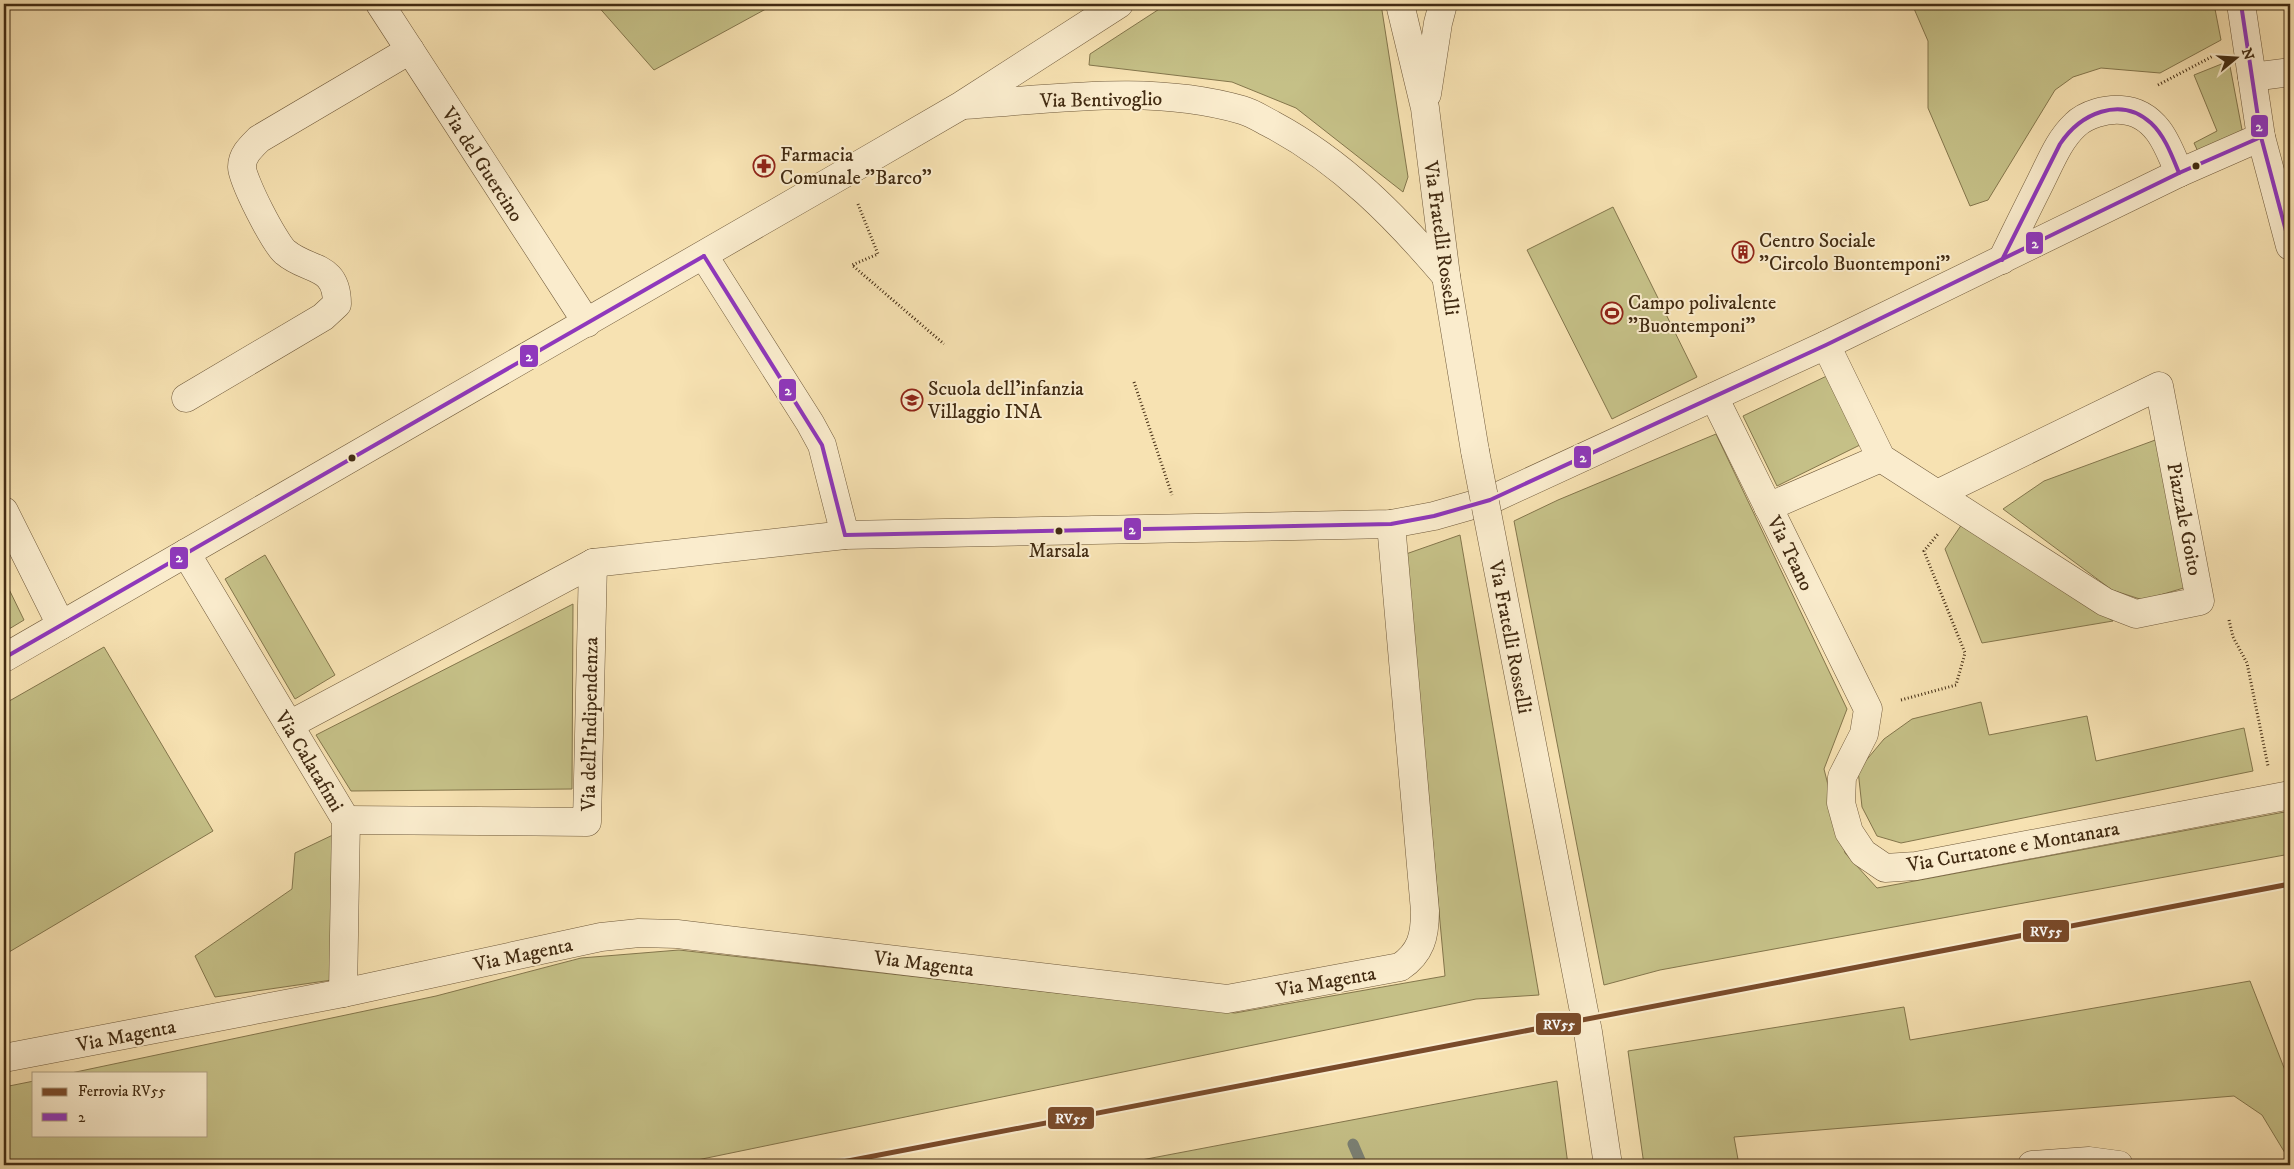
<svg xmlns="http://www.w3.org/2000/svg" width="2294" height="1169" font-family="'IM FELL DW Pica',serif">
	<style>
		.green { fill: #c5c087; stroke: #84764c }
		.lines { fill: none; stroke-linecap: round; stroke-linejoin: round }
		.stream { stroke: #7b8175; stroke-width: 11 }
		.minor-casing { stroke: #6f593a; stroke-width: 29 }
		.path { stroke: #422b12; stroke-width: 3; stroke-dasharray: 1 2.5; stroke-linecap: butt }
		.minor { stroke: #faeccd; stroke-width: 28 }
		.minor-bridge-casing { stroke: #6f593a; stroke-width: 29; stroke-linecap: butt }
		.minor-bridge { stroke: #faeccd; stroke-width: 28 }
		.bus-1-casing { stroke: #faeccd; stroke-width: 8 }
		.bus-1 { stroke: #8f38bc; stroke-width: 4 }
		.rail-1-casing { stroke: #faeccd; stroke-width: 9 }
		.rail-1 { stroke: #7a4b2a; stroke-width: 5 }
		.bus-dot { fill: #422b12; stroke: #faeccd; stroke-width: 2 }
		.labels { text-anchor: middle; stroke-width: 4; stroke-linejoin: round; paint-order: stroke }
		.bus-label { font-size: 19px; fill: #422b12; stroke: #faeccd }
		.street-label { font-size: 20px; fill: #422b12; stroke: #faeccd }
		.poi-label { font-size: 20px; fill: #422b12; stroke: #faeccd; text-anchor: start }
		.line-badge { stroke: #faeccd; stroke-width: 2 }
		.badge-label { font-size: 14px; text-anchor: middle; font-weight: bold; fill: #fff }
	</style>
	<rect width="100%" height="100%" fill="#f7e2b2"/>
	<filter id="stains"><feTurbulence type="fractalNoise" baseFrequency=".004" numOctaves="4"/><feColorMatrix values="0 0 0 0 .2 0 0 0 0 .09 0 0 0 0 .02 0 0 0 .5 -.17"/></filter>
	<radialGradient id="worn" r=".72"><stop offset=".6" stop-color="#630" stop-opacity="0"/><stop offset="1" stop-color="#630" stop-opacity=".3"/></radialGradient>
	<g class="green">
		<polygon points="596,4 775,4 654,70"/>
		<polygon points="1167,4 1381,4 1408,177 1403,192 1296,108 1232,82 1089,65 1090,54"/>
		<polygon points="1912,4 2214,4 2221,40 2160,73 2101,68 2073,77 2055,90 1988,200 1970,206 1928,108 1928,41"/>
		<polygon points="2229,61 2243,135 2201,158 2194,143 2217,131 2194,75"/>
		<polygon points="1613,207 1697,377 1612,419 1527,250"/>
		<polygon points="1833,373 1866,442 1777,486 1743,416"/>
		<polygon points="1716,434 1847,709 1824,769 1845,853 1877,888 2290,811 2290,854 1660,970 1604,985 1514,521 1558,500"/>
		<polygon points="2158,439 2187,587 2143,600 2112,590 2003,509 2044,481"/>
		<polygon points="1962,524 2113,621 1982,643 1945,549"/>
		<polygon points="1460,535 1539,995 1476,999 673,1165 4,1165 4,1087 34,1081 34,1135 206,1135 206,1073 71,1073 436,996 581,958 679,950 1235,1013 1445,976 1406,554"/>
		<polygon points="265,555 335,675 295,699 225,579"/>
		<polygon points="4,579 24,620 4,632"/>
		<polygon points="573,604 572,789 351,791 316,735"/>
		<polygon points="104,647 213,831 4,955 4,704"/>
		<polygon points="1981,702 1989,735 2087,716 2096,761 2244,728 2253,771 1901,843 1877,836 1862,807 1858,770 1884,739 1912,719"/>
		<polygon points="337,833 332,980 215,997 195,956 292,889 295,853"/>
		<polygon points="2250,981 2290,1083 2290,1165 2288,1165 2285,1153 2262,1115 2234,1096 1734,1137 1739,1165 1644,1165 1628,1051 1904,1007 1910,1040"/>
		<polygon points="1557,1081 1568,1165 1115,1165"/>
	</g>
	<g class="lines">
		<polyline class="stream" points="1353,1144 1362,1165"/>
		<g class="minor-casing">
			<g id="minor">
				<polyline points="380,4 587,323"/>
				<polyline points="1400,4 1425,108 1446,276 1475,451"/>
				<polyline points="2241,4 2261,137 2290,246"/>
				<polyline points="2252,77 2290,72"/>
				<polyline points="1427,94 1438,23 1443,4"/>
				<path d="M 963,105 C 1056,99 1152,84 1242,110 C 1253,113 1263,120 1273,125 C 1342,162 1396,217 1446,276"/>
				<polyline points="704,256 810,423 822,445 845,535"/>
				<path d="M 2002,260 C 2015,233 2028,207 2041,181 C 2051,161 2059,140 2075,125 C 2086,114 2106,109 2121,110 C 2156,112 2168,145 2179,173"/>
				<polyline points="1826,345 1881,458 2105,602 2136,614 2200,601 2159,386 1937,494"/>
				<polyline points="1714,397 1868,709 1864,734 1842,777 1841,803 1849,832 1863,853 1885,868 1916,866 2290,795"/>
				<path d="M 186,398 L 323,317 L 337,304 C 337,263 308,272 285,252 C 275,244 242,180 242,167 C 242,155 251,147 259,139 L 410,50"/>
				<polyline points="1768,507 1881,458"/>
				<polyline points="4,511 61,625"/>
				<polyline points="186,553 346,820 343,993"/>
				<polyline points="4,658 845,173 962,105 1119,4"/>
				<polyline points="289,725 593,563 845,535 1391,524 1434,516 1490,500 1826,345 2179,173 2261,137"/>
				<polyline points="346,820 587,822 593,563"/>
				<path d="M 4,1058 L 343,993 L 601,937 L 639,933 L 677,934 L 1227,999 L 1400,967 C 1421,953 1425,936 1425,911 L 1391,524"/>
				<polyline points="2032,1165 2089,1161 2119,1165"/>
			</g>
		</g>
		<g class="path">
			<polyline points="2158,85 2215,55"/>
			<polyline points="858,204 878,254 852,265 944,344"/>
			<polyline points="1134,382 1172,495"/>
			<polyline points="2229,620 2233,637 2247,663 2268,766"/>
			<polyline points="1901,700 1956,685 1965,653 1924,551 1938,534"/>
		</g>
		<use href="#minor" class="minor"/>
		<g class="minor-bridge-casing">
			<polyline id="minor-bridge" points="1475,451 1588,1032 1608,1165"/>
		</g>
		<use href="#minor-bridge" class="minor-bridge"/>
		<g class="bus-1-casing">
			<g id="bus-1">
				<polyline points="2241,4 2261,137 2290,246"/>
				<polyline points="704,256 822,445 845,535"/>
				<path d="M 2002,260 L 2060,144 C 2080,114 2120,95 2151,123 C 2165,136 2172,156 2179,173"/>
				<polyline points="845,535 1391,524 1434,516 1490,500 1826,345 2179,173 2261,137"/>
				<polyline points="4,658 704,256"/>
			</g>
		</g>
		<use href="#bus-1" class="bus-1"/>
		<g class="rail-1-casing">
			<polyline id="rail-1" points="827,1165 2290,884"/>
		</g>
		<use href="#rail-1" class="rail-1"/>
	</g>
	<defs>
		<g id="pharmacy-ring" transform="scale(1.125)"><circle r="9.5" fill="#faeccd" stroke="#8f2418" stroke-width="1.5"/><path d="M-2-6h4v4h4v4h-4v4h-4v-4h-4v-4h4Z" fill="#8f2418"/></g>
		<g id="building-ring" transform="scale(1.125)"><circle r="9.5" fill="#faeccd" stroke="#8f2418" stroke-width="1.5"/><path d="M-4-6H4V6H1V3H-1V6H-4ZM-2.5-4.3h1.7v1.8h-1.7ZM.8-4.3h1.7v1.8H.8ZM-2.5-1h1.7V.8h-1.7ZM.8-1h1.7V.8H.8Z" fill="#8f2418"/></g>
		<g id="stadium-ring" transform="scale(1.125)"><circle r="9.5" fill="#faeccd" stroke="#8f2418" stroke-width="1.5"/><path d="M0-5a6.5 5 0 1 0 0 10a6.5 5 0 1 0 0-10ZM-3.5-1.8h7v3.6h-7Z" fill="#8f2418"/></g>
		<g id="school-ring" transform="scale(1.125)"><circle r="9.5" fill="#faeccd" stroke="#8f2418" stroke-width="1.5"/><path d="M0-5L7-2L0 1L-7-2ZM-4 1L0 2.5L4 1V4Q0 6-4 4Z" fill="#8f2418"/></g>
	</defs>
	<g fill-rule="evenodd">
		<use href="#pharmacy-ring" x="764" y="166"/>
		<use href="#building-ring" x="1743" y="252"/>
		<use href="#stadium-ring" x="1612" y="313"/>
		<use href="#school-ring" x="912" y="400"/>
	</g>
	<g class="bus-dot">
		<circle cx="2196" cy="166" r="4.5"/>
		<circle cx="352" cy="458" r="4.5"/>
		<circle cx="1059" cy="531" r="4.5"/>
	</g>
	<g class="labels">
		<g class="bus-label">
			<text x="1059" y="557">Marsala</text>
		</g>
		<g class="street-label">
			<text transform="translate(1101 99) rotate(-1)" y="7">Via Bentivoglio</text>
			<text transform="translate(483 164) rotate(57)" y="7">Via del Guercino</text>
			<text transform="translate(1442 238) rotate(82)" y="7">Via Fratelli Rosselli</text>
			<text transform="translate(2185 519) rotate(79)" y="7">Piazzale Goito</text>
			<text transform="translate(1791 553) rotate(64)" y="7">Via Teano</text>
			<text transform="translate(1511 637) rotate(79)" y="7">Via Fratelli Rosselli</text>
			<text transform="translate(589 724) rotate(-89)" y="7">Via dell'Indipendenza</text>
			<text transform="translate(310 761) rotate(59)" y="7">Via Calatafimi</text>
			<text transform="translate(2013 846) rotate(-10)" y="7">Via Curtatone e Montanara</text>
			<text transform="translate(523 954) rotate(-12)" y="7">Via Magenta</text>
			<text transform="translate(924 963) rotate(7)" y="7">Via Magenta</text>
			<text transform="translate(1326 981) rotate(-10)" y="7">Via Magenta</text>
			<text transform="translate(126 1035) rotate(-11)" y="7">Via Magenta</text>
		</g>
		<g class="poi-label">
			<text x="780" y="161">Farmacia<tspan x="780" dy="23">Comunale "Barco"</tspan></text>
			<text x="1759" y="247">Centro Sociale<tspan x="1759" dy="23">"Circolo Buontemponi"</tspan></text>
			<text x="1628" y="309">Campo polivalente<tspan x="1628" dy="23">"Buontemponi"</tspan></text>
			<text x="928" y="395">Scuola dell'infanzia<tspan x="928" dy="23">Villaggio INA</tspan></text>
		</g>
	</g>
	<g class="line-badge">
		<rect x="2250" y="114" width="19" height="24" rx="5" fill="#8f38bc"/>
		<rect x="2025" y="231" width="19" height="24" rx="5" fill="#8f38bc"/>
		<rect x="519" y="344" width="20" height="24" rx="5" fill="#8f38bc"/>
		<rect x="778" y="378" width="19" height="24" rx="5" fill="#8f38bc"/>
		<rect x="1573" y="445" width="19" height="24" rx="5" fill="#8f38bc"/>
		<rect x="1123" y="517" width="19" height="24" rx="5" fill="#8f38bc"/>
		<rect x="169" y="546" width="20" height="24" rx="5" fill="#8f38bc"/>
		<rect x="2022" y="919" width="48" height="24" rx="5" fill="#7a4b2a"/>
		<rect x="1535" y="1012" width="47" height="24" rx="5" fill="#7a4b2a"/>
		<rect x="1047" y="1106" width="48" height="24" rx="5" fill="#7a4b2a"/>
	</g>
	<g class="badge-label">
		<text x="2259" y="131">2</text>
		<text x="2035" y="248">2</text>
		<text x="529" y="361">2</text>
		<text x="788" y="395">2</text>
		<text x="1583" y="462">2</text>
		<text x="1132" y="534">2</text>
		<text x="179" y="562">2</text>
		<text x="2046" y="936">RV55</text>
		<text x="1559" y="1029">RV55</text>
		<text x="1071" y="1123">RV55</text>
	</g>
	<rect width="2294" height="1169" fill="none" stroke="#f7e2b2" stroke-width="20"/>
	<rect x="5" y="5" width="2284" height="1159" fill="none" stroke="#422b12" stroke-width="2.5"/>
	<rect x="10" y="10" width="2274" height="1149" fill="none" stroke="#422b12"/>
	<rect x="32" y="1072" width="175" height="65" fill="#faeccd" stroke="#b09f82"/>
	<rect x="42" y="1088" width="25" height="8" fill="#7a4b2a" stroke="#b09f82"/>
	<text x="78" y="1096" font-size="15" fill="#422b12">Ferrovia RV55</text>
	<rect x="42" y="1113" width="25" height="8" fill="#8f38bc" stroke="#b09f82"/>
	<text x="78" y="1122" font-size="15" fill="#422b12">2</text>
	<g transform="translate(2236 58) rotate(72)" stroke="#faeccd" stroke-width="4" paint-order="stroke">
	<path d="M0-4L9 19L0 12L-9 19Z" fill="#422b12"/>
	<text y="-8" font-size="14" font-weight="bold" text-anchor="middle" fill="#422b12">N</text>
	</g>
	<rect width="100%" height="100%" filter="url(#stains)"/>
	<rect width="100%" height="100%" fill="url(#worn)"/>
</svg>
